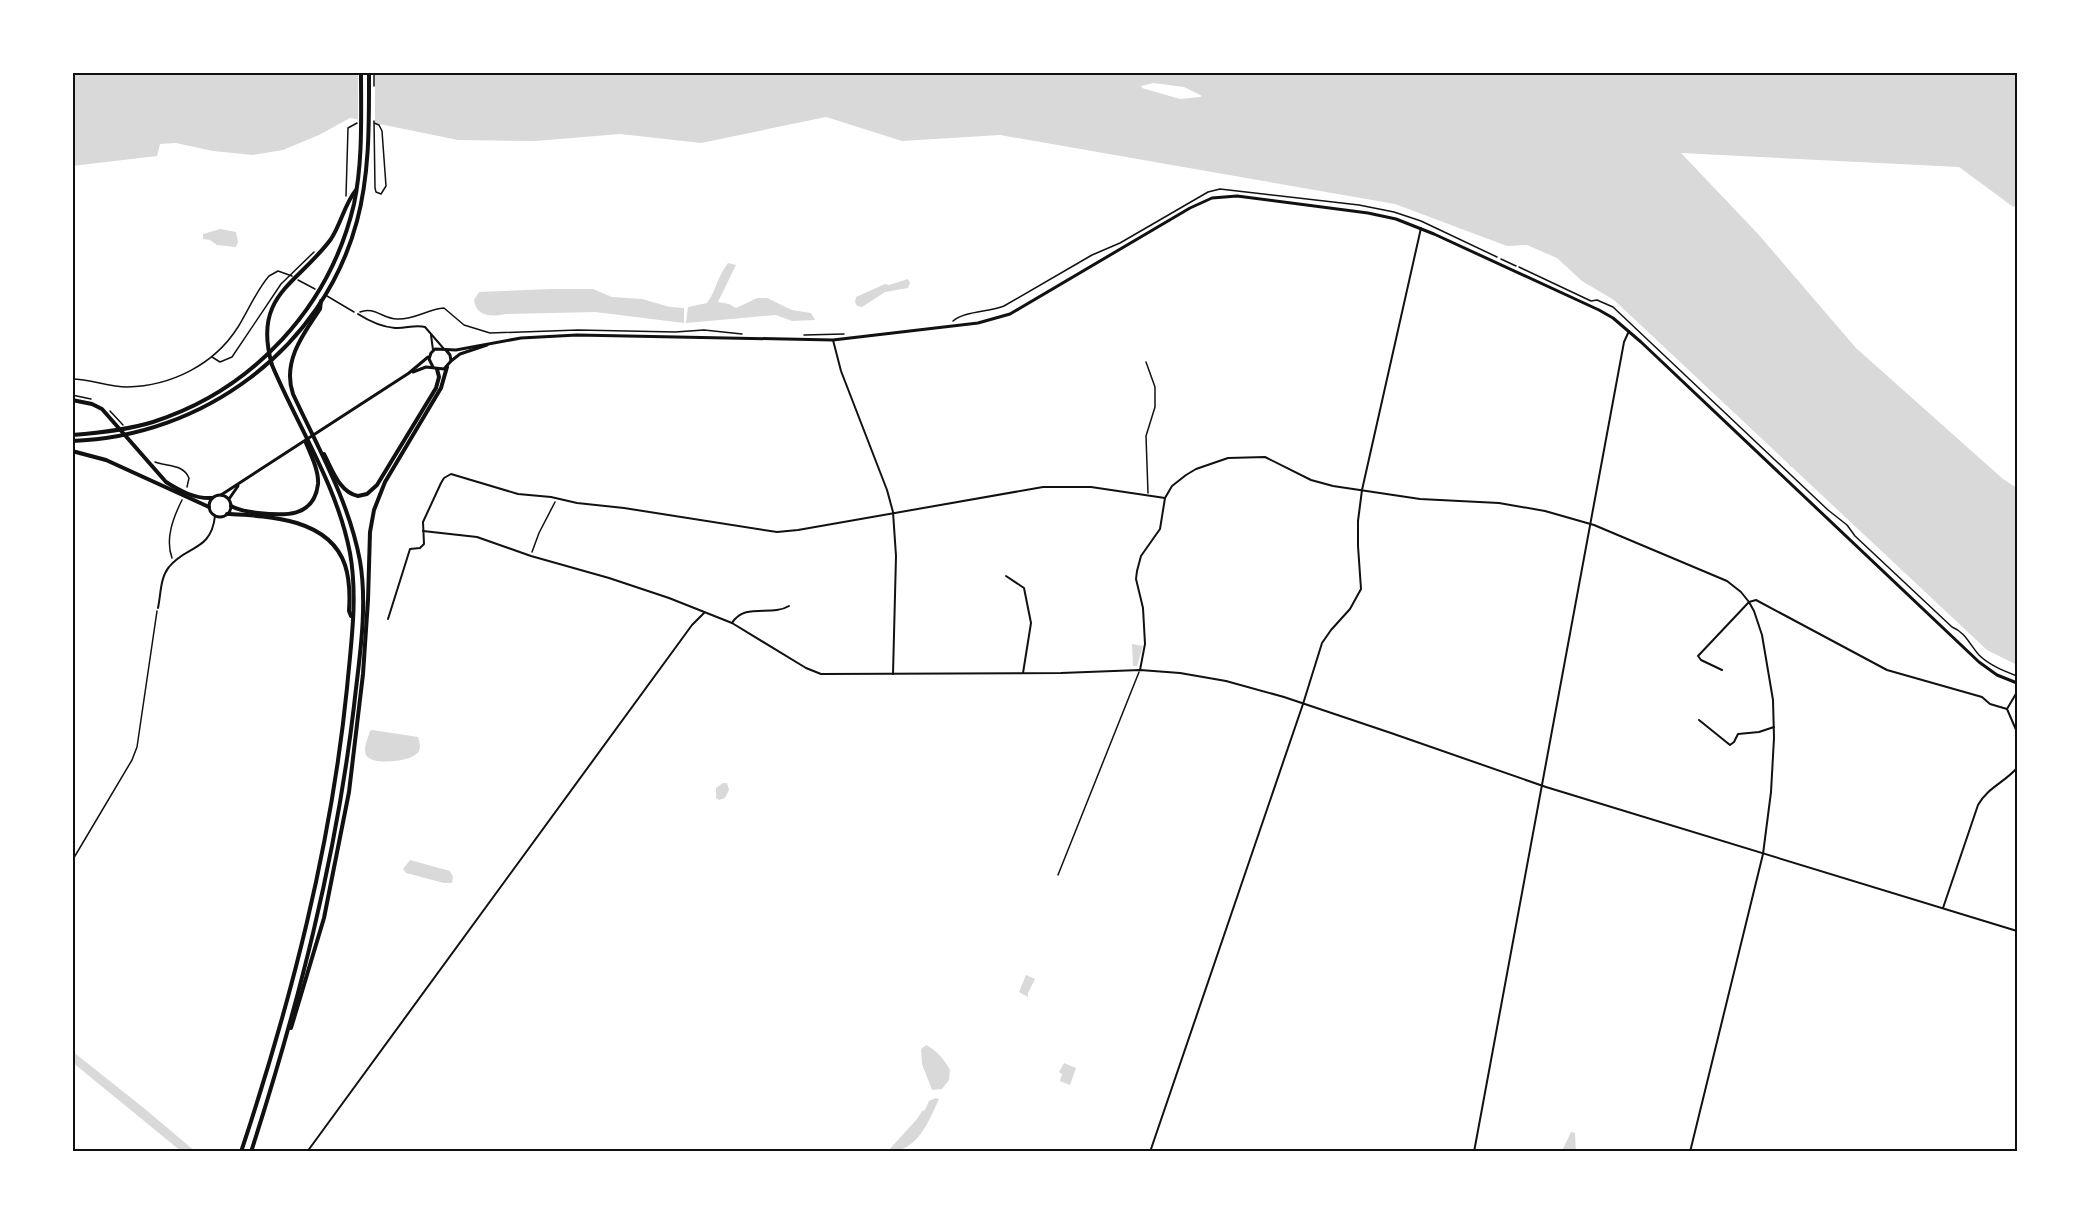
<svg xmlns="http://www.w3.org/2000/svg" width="2089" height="1224" font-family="'Work Sans',sans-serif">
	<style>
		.water { fill: #d9d9d9; fill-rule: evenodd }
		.pier { fill: #fff }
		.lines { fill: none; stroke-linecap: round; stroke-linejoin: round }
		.path { stroke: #111; stroke-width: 1.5 }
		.service { stroke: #111; stroke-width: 1.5 }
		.minor { stroke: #111; stroke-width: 2 }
		.secondary { stroke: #111; stroke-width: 3 }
		.trunk { stroke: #111; stroke-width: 4 }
		.neatline { fill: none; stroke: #111; stroke-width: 2 }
	</style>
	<rect width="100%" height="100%" fill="#fff"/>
	<g class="water">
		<path d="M 72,72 L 2017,72 L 2017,207 L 2012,206 L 1959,167 L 1681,153 L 1759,235 L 1856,348 L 2003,479 L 2017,488 L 2017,665 L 1987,650 L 1614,300 L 1582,281 L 1557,258 L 1527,245 L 1507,246 L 1395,204 L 1000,135 L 902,141 L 826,117 L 701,143 L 620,134 L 535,141 L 458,140 L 350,118 L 319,135 L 283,150 L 253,155 L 213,151 L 176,143 L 160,144 L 157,156 L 72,166 ZM 1153,83 L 1184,87 L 1202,96 L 1200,97 L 1180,99 L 1142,88 L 1141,86 Z"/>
		<polygon points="220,229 236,232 238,242 236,247 217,245 210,240 203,239 203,234"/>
		<path d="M 728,263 L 736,265 L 718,302 L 729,304 L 736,308 L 757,298 L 767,298 L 792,310 L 811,313 L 815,320 L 792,321 L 776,315 L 686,323 L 688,307 L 707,303 C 716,291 718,275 728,263 Z"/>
		<polygon points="908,279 910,283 908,288 885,292 862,307 857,306 855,302 856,297 885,284 889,285"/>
		<path d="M 552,289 L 593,289 L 612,297 L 642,299 L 670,307 L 684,308 L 684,323 L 595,312 L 506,314 C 492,317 476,317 474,300 L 479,292 Z"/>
		<polygon points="1132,644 1143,646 1137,666 1133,666"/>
		<path d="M 372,730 L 418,737 C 419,741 421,746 419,751 C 414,762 371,766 366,755 C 363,748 368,738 370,731 Z"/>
		<polygon points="723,783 727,783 729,790 725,798 719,800 716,798 716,788"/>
		<polygon points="410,860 450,871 453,877 452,883 444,883 406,873 403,869"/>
		<polygon points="1026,975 1035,979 1028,993 1028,997 1019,992"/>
		<path d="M 926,1045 C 935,1049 945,1060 950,1070 L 949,1080 L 942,1089 L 932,1090 L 922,1064 L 921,1049 Z"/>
		<polygon points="72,1051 145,1109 196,1152 182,1152 72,1062"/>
		<polygon points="1064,1063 1076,1068 1070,1085 1060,1081 1062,1074 1059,1072"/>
		<path d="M 936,1098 L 939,1099 C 928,1122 918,1152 887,1152 L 917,1119 L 922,1111 L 925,1110 L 929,1101 Z"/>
		<polygon points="1571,1132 1575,1133 1576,1152 1559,1152 1562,1151"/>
	</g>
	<polygon class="pier" points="358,72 375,72 375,126 358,123"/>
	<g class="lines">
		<g class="path">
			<polyline points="374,86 374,72"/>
			<polyline points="374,121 375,188 376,192 381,194 386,186 382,131 379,125 374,123"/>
			<polyline points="346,196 348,128 357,123"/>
			<path d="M 1519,267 L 1591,301 L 1597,300 L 1613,307 L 1828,510 L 1847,525 L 1855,536 L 1952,627 C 1965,632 1970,645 1979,655 C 1989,665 2004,671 2017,676"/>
			<polyline points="298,280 315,289"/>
			<polyline points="327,296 354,312"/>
			<path d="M 360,312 C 374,306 383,319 397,319 C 414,320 428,309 444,308 L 464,325 L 490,333 L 578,330 L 675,332 L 704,330 L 742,334"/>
			<path d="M 953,321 C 964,311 989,312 1004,306 L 1092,255 L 1120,243 L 1208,192 L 1220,189 L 1359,205 L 1394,212 L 1421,221 L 1497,257"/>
			<polyline points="804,335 844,334"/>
			<polyline points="212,357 220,362 232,357 281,284 314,252"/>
			<polyline points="1146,362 1155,387 1155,407 1146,436 1148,493"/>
			<path d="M 72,379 C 91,379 108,387 127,387 C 171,386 214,365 238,327 C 248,311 256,291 269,276 L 278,271 L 292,276"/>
			<polyline points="72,395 91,399"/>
			<polyline points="110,411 123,425"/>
			<path d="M 155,462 C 168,467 183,464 189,478 L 187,487"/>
			<polyline points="532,552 539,533 555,502"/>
			<path d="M 172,558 C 165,539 173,518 182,500"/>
			<polyline points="72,861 132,760 137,747 157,611"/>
			<polyline points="1058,875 1139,672"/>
		</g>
		<polyline class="service" points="1501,259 1516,266"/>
		<g class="minor">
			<path d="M 358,314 C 369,321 383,327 395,328 C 405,329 415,324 425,327 L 444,349"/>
			<polyline points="431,335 433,350"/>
			<polyline points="833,340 841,371 887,490 893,512 896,556 893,674"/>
			<polyline points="423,531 477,537 531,556 609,578 669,598 732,623 806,668 821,674 1061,673 1140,670 1180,673 1226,681 1284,697 1391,733 1546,787 2017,931"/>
			<polyline points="1006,576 1024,588 1031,623 1023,673"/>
			<path d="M 158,608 C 161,594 160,578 169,567 C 186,545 211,552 215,516"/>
			<polyline points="388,619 410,549 420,548 424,544 423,522 441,483 444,478 451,474 518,494 551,497 577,503 624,508 777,532 798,530 1043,487 1091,487 1165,498"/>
			<path d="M 732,623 C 745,602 771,617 789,606"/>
			<polyline points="1140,670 1145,644 1143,608 1136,579 1137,571 1141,556 1160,529 1165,498 1172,486 1186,475 1196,469 1228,458 1265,457 1311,480 1333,486 1420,499 1499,503 1545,511 1594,525 1727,581 1741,592 1749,602 1754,611 1762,635 1773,700 1774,738 1771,792 1763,854 1690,1152"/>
			<polyline points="1722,670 1701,660 1698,656 1749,602 1756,600 1887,670 1982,697 1990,704 2007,709"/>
			<polyline points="2017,692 2007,709 2017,732"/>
			<polyline points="1699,720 1730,745 1734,742 1738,734 1759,732 1774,727"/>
			<path d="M 1943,908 L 1978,805 C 1987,788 2005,782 2017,768"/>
			<polyline points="307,1152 692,625 704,613"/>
			<polyline points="1150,1152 1303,704 1322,643 1331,630 1350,609 1361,589 1358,546 1358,521 1362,490 1421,228"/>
			<polyline points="1474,1152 1624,342 1629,331"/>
		</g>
		<g class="secondary">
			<polyline points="446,350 450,355 451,361"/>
			<polyline points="433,367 429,359 431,353 435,349 456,350 521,338 577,335 833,340 978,323 1010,314 1190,208 1212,198 1237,196 1368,213 1396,219 1434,234 1599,310 1613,318 1641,342 1979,662 1997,675 2017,683"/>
			<polyline points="413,372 426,367 444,369 451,361 460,354 487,345"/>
			<circle cx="220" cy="506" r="11"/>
			<polyline points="221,495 409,373 428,357"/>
			<polyline points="229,499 238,486"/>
		</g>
		<g class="trunk">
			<path d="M 72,400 L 92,404 L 102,409 L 166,482 C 180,491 195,499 212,498"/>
			<path d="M 72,435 C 99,433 127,430 153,422 C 253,390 330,307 354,204 C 363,161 361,116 361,72"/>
			<path d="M 72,441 C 202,437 323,349 357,221 C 370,172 369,122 369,72"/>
			<polyline points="72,451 106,460 209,507"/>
			<path d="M 324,454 C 332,469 339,492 358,496 L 367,494 L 377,485 L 436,388 L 439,377 L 437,369"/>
			<path d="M 231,506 C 240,511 249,512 258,513 C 284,516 314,518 318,484 C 319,471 311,455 306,443"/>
			<path d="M 227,514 C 268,516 329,518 345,565 C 350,580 350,596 349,611 L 351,616"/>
			<polyline points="291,1028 324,918 349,792 363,674 368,600 370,532 374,510 385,482 441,388 447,367"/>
			<path d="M 241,1152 C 291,1001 331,847 347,688 C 351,644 358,597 350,553 C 337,485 298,427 272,365 C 252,295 297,285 331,239 C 341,224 345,203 356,190"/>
			<path d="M 251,1152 C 298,1006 336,859 354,706 C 359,660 368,608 360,561 C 349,501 318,448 293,394 C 282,362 303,334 320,309 L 321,301"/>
		</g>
	</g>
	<rect width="2089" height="1224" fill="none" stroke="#ffffff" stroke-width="147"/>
	<rect x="74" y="74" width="1942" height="1076" class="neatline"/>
</svg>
